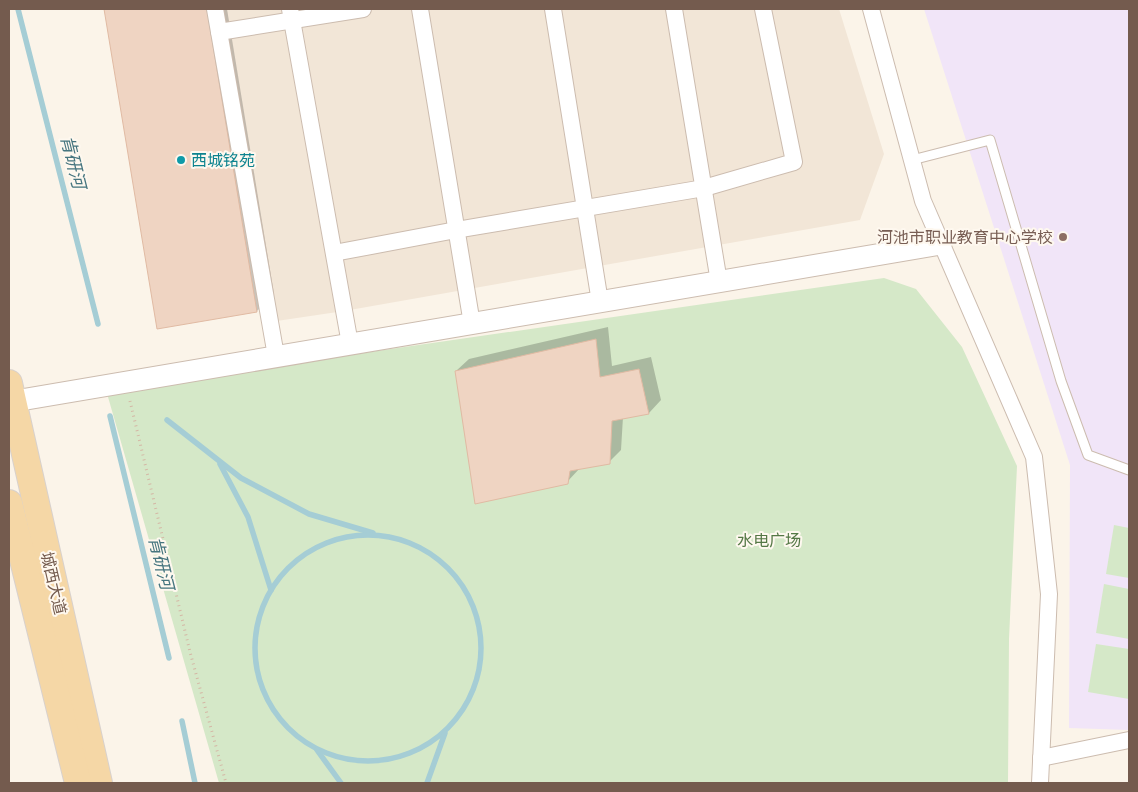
<svg xmlns="http://www.w3.org/2000/svg" width="1138" height="792" font-family="'Asap Condensed','Noto Sans SC',sans-serif">
	<style>
		.residential { fill: #f2e6d7 }
		.education { fill: #f1e5f8 }
		.green { fill: #d5e8c8 }
		.shadow { fill: #0003 }
		.lines { fill: none; stroke-linecap: round; stroke-linejoin: round }
		.stream { stroke: #a5cdd5; stroke-width: 5.5 }
		.building { fill: #efd4c2; stroke: #e0baa3 }
		.service-casing { stroke: #ccbcaf; stroke-width: 11 }
		.minor-casing { stroke: #ccbcaf; stroke-width: 18 }
		.tertiary-casing { stroke: #ccbcaf; stroke-width: 23 }
		.primary-casing { stroke: #d8d1cd; stroke-width: 28 }
		.path { stroke: #d4b7a5; stroke-width: 3; stroke-dasharray: 1 4; stroke-linecap: butt }
		.service { stroke: #fff; stroke-width: 9 }
		.minor { stroke: #fff; stroke-width: 16 }
		.tertiary { stroke: #fff; stroke-width: 21 }
		.primary { stroke: #f5d7a6; stroke-width: 26 }
		.culture-dot { fill: #0f9aa8; stroke: #fef8ef; stroke-width: 2 }
		.education-dot { fill: #8d6e63; stroke: #fef8ef; stroke-width: 2 }
		.labels { text-anchor: middle; stroke-width: 4; stroke-linejoin: round; paint-order: stroke }
		.culture-label { font-size: 16px; fill: #0d838f; stroke: #fef8ef; text-anchor: start }
		.education-label { font-size: 16px; fill: #785e54; stroke: #fef8ef; text-anchor: end }
		.park-label { font-size: 16px; fill: #557846; stroke: #fef8ef }
		.street-label { font-size: 16px; fill: #745b4e; stroke: #fef8ef }
		.water-label { font-size: 18px; font-style: italic; fill: #46757f; stroke: #fef8ef }
	</style>
	<rect width="100%" height="100%" fill="#fbf4e9"/>
	<polygon class="residential" points="215,9 839,9 884,154 860,220 344,311 270,322"/>
	<polygon class="education" points="924,9 1129,9 1129,730 1069,728 1070,465"/>
	<g class="green">
		<polygon points="884,278 916,289 962,347 1017,466 1009,639 1008,783 219,783 106,390"/>
		<polygon points="1114,525 1129,528 1129,578 1106,574"/>
		<polygon points="1104,584 1129,589 1129,639 1096,633"/>
		<polygon points="1096,644 1129,649 1129,699 1088,692"/>
	</g>
	<g class="shadow">
		<polygon points="106,9 227,9 274,294 257,311 158,328"/>
		<polygon points="608,327 612,366 651,357 661,400 649,413 623,417 621,450 609,462 580,468 567,482 456,371 469,359"/>
	</g>
	<g class="lines">
		<g class="stream">
			<polyline points="18,9 98,324"/>
			<polyline points="110,416 169,658"/>
			<polyline points="167,420 241,478 309,514 373,533"/>
			<polyline points="220,464 248,517 271,590"/>
			<circle cx="368" cy="648" r="113"/>
			<polyline points="182,721 195,783"/>
			<polyline points="317,750 341,783"/>
			<polyline points="427,783 445,733"/>
		</g>
	</g>
	<g class="building">
		<polygon points="104,9 207,9 257,312 157,329"/>
		<polygon points="596,339 600,377 639,369 649,414 612,421 610,464 570,471 568,484 475,504 455,371"/>
	</g>
	<g class="lines">
		<g class="service-casing">
			<polyline id="service" points="912,160 990,140 1061,381 1088,455 1129,470"/>
		</g>
		<g class="minor-casing">
			<g id="minor">
				<polyline points="215,9 276,356"/>
				<polyline points="290,9 350,344"/>
				<polyline points="420,9 472,324"/>
				<polyline points="553,9 600,302"/>
				<polyline points="674,9 719,282"/>
				<polyline points="871,9 923,201 1034,457 1049,594 1040,783"/>
				<polyline points="219,32 363,9"/>
				<polyline points="334,253 456,230 704,188 794,162 763,9"/>
				<polyline points="1041,758 1129,740"/>
			</g>
		</g>
		<g class="tertiary-casing">
			<polyline id="tertiary" points="9,402 941,244"/>
		</g>
		<g class="primary-casing">
			<g id="primary">
				<polyline points="9,383 99,783"/>
				<polyline points="9,503 78,783"/>
			</g>
		</g>
		<polyline class="path" points="130,401 190,652 226,783"/>
		<use href="#service" class="service"/>
		<use href="#minor" class="minor"/>
		<use href="#tertiary" class="tertiary"/>
		<use href="#primary" class="primary"/>
	</g>
	<circle class="culture-dot" cx="181" cy="160" r="5"/>
	<circle class="education-dot" cx="1063" cy="237" r="5"/>
	<g class="labels">
		<g class="culture-label">
			<text x="191" y="166">西城铭苑</text>
		</g>
		<g class="education-label">
			<text x="1053" y="243">河池市职业教育中心学校</text>
		</g>
		<g class="park-label">
			<text x="769" y="546">水电广场</text>
		</g>
		<g class="street-label">
			<text transform="translate(54 583) rotate(77)" y="6">城西大道</text>
		</g>
		<g class="water-label">
			<text transform="translate(73 162) rotate(76)" y="6">肯研河</text>
			<text transform="translate(161 563) rotate(76)" y="6">肯研河</text>
		</g>
	</g>
	<rect width="1138" height="792" fill="none" stroke="#745b4e" stroke-width="20"/>
</svg>
